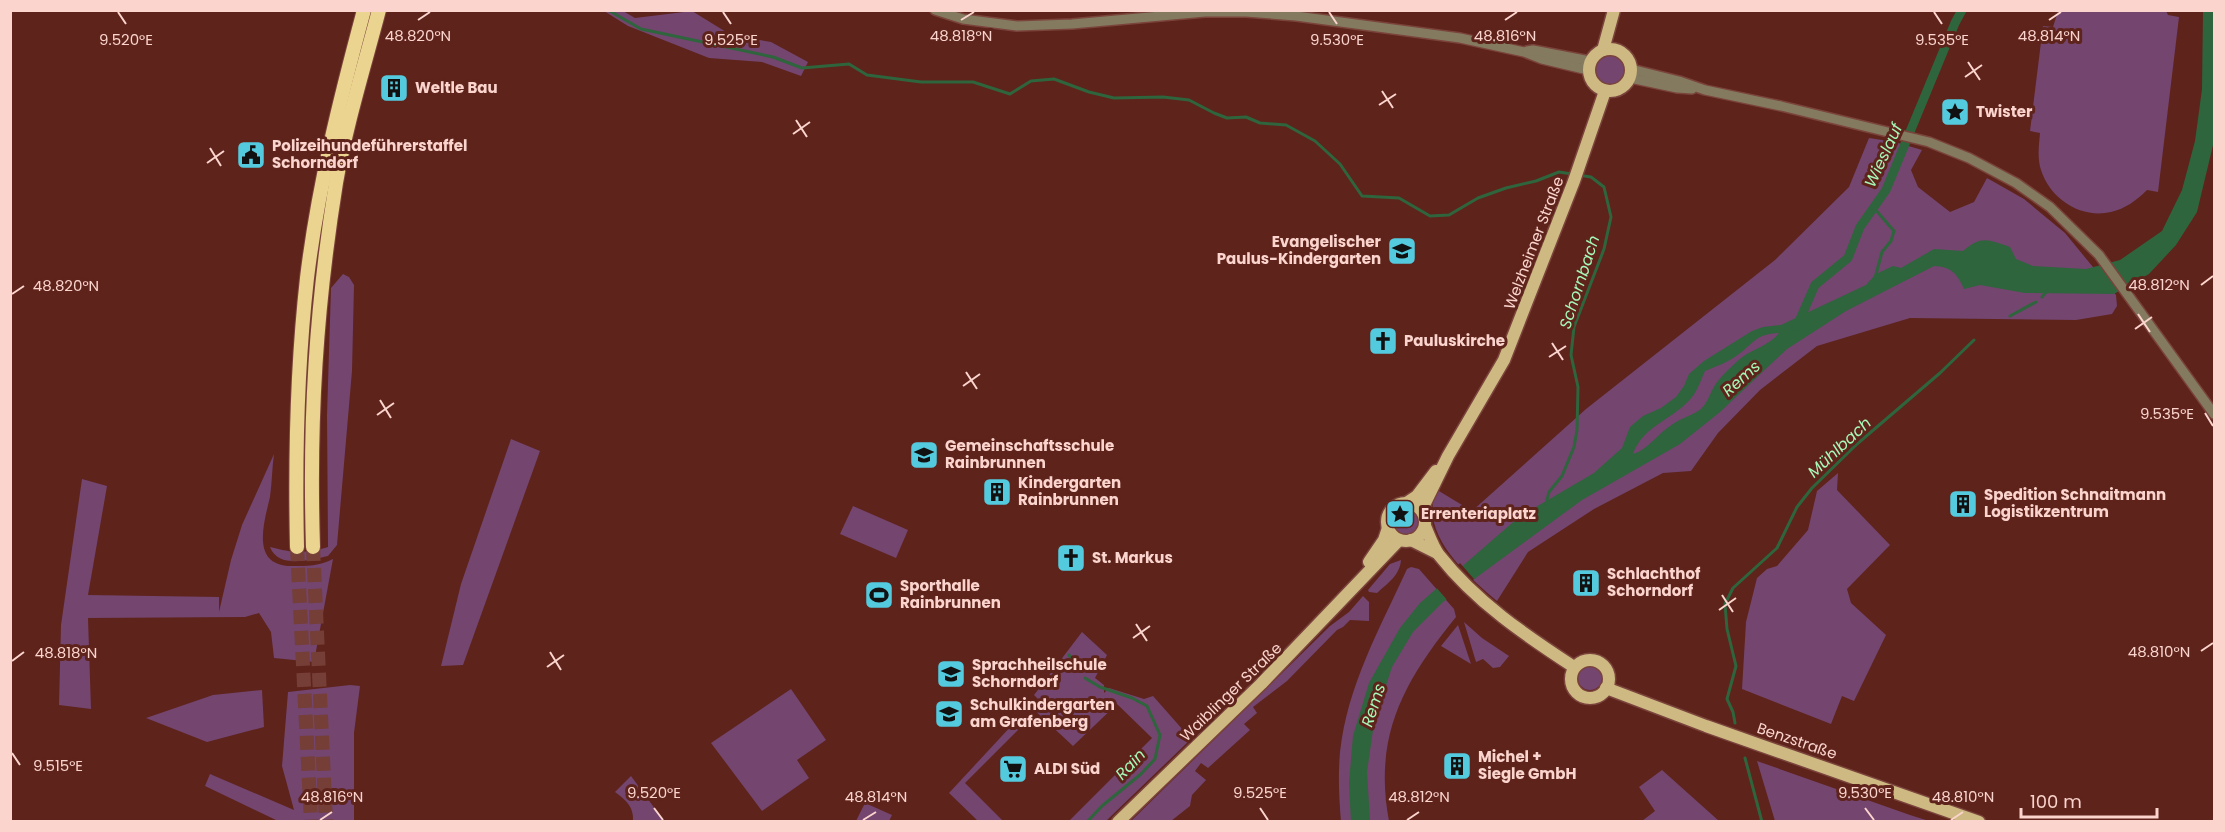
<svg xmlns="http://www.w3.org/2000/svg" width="2225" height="832" font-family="Poppins,sans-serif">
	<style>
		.green { fill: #73456f }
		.water { fill: #2e653c; fill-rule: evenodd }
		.pier { fill: #5e231b }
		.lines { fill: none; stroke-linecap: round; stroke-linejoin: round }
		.stream { stroke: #2e653c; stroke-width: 3 }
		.canal { stroke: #2e653c; stroke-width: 9 }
		.highway-tunnel { stroke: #753e36; stroke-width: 14; stroke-dasharray: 14 7; stroke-linecap: butt }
		.minor-casing { stroke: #7a433b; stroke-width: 12 }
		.major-casing { stroke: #7a433b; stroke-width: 15 }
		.highway-casing { stroke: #7a433b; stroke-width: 16 }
		.minor { stroke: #837a5f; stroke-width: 9 }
		.major { stroke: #ceb983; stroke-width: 12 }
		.highway { stroke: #ebd390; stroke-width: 14 }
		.ticks { fill: none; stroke: #fad4cd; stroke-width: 2 }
		.labels { text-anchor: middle; stroke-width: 6; stroke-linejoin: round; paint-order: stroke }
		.poi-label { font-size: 15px; font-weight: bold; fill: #fad4cd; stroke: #5e231b; text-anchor: start }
		.street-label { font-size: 15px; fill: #fad4cd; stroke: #5e231b }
		.water-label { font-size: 16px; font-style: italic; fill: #a6f8b7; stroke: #5e231b }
		.ticks-label { font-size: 15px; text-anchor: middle; fill: #fad4cd; stroke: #5e231b; stroke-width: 6; stroke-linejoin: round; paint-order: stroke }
	</style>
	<rect width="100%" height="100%" fill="#5e231b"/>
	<g class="green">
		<polygon points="604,11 623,11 635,18 692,11 731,35 771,42 808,62 801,76 762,62 709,58 628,26"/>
		<path d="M 2058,11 L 2166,11 L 2168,15 L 2179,17 L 2158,192 L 2147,190 C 2137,200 2125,209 2111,212 C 2081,219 2050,199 2041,170 C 2037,158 2039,145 2040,133 L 2030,131 L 2043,26 L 2053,27 Z"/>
		<circle cx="1610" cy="70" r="15"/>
		<path d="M 1869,138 L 1895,142 L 1922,150 L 1911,170 L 1918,187 L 1950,212 L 1974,202 L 1987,178 L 2024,199 L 2065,233 L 2116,295 L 2117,306 L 2112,314 L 2076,320 L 1910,318 L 1817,346 L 1760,390 L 1718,433 L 1691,471 L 1663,473 L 1594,509 L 1528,552 L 1497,601 C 1471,579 1427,541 1433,503 C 1434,499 1437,494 1439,491 L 1472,511 L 1586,409 L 1775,260 L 1849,187 Z"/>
		<path d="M 343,274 L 349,277 L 354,285 L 352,371 L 337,545 L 328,556 C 310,560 278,569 270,547 C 293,553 304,554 328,547 L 327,415 L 331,288 Z"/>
		<polygon points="511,439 540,451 463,665 441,666 461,584"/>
		<path d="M 274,454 C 272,468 272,483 270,497 C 264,523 250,566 292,566 C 307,566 320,566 333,559 L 314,662 L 274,658 L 271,632 L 259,613 L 245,617 L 88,618 L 91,709 L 59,705 L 61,625 L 82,479 L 107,486 L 88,595 L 219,597 L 219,612 L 231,560 L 242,525 Z"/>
		<polygon points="1838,473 1837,490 1890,545 1847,589 1851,603 1886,635 1854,701 1842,696 1831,724 1742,689 1746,622 1757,578 1767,569 1777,566 1808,530 1817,491"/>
		<polygon points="853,506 908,530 896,558 840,534"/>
		<circle cx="1406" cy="521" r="15"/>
		<path d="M 1401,560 C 1400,575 1388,583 1377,593 L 1369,592 L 1368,590 L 1390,564 Z"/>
		<path d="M 1411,567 L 1419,569 L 1454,609 L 1456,617 C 1404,681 1373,736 1389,821 L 1341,822 C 1339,798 1338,775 1340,752 C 1347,686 1380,628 1407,569 Z"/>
		<polygon points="1363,596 1369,602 1369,621 1350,620 1343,627 1337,630 1287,681 1253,707 1257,713 1244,724 1250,730 1208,768 1201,763 1195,771 1206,780 1192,795 1190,806 1171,821 1130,822 1330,626 1349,612"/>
		<polygon points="1464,622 1482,638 1509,656 1500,667 1493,668 1483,659 1476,662"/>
		<polygon points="1458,625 1471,664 1441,646"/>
		<polygon points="1082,632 1107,655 1095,678 1104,685 1104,693 1109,688 1144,699 1153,696 1191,739 1106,821 1069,821 1152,738 1117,704 1073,746 1031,707 1038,699 1034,695"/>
		<circle cx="1590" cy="678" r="12"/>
		<polygon points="350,685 360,686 354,733 354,821 278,821 205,786 210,774 294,810 282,766 288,692"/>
		<polygon points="791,689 826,740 797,760 809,778 762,811 711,743"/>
		<polygon points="262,690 264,727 207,742 146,718 213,695"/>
		<polygon points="1013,724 1018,730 965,783 1003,821 978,821 949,793"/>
		<polygon points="1757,761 1910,815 1929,821 1775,821"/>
		<polygon points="1662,770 1719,821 1642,821 1655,811 1639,787"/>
		<path d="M 631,776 L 664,821 L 633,821 C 634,807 626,800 615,792 Z"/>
		<polygon points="865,803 892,815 889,821 856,821"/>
	</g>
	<path class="water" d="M 2203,11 L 2214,11 L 2214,141 L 2197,212 L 2176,245 L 2149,274 L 2114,294 L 2025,293 L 1980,285 L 1964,289 C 1957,273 1951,267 1934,266 L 1846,311 L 1787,349 L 1720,412 L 1680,444 L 1582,500 L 1443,602 L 1413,632 L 1392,667 L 1374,723 L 1367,772 L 1370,821 L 1351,822 L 1349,783 L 1353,736 L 1369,683 L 1400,628 L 1420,603 L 1519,517 L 1594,473 L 1622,448 L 1630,427 L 1643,416 L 1661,408 L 1676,397 L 1684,386 L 1689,374 L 1704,361 L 1752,331 L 1763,327 L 1781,325 L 1866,285 L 1876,274 L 1893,266 L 1901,268 L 1934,249 L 1963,251 C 1982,235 1988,240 2010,247 L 2016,259 L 2033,266 L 2086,269 L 2120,260 L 2162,231 L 2182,190 L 2195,141 L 2202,89 ZM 1779,333 C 1770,345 1753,349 1741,358 C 1732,366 1722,375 1715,385 C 1710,393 1708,402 1701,409 C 1694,415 1681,418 1673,424 C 1658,433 1649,449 1633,454 C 1643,425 1675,419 1692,397 C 1698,390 1701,379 1705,371 C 1717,366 1729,362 1739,354 C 1756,341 1756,334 1779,333 Z"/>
	<polygon class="pier" points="1460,563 1474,579 1448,601 1435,586"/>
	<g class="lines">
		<g class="stream">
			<polyline points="608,10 641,29 773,57 802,68 849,64 867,75 921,82 973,82 1010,94 1031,81 1054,79 1089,92 1114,98 1163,97 1189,100 1214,113 1227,118 1246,117 1260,123 1286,125 1315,141 1340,164 1362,196 1399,198 1430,216 1449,215 1478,198 1506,188 1536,181 1559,172 1572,174"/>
			<polyline points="1874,208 1894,231 1891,241 1882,252 1875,278"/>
			<polyline points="2042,297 2047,291"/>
			<polyline points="2010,316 2036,302"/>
			<polyline points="1546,504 1549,492 1562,476 1574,447 1577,430 1578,387 1571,355 1574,327 1604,249 1611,217 1604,187 1591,177 1578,175"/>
			<polyline points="1069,655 1075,663"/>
			<polyline points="1085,678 1100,687 1132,698 1147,706 1160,735 1155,759 1141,774 1102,806 1087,822"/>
			<polyline points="1735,723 1733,712 1727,699 1736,666 1727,629 1725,604 1733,588 1777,548 1797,507 1812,488 1857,444 1940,373 1974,340"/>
			<polyline points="1745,758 1762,822"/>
		</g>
		<polyline class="canal" points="1797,326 1815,285 1848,258 1860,227 1886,190 1955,23 1962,10"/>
		<g class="highway-tunnel">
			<polyline points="297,547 311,822"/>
			<polyline points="313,547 326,822"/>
		</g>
		<g class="minor-casing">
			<g id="minor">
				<polyline points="935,10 963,19 1017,26 1072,24 1205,12 1246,12 1296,16 1460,38 1524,52 1542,59 1588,70"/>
				<polyline points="1527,51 1533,50 1590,61"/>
				<polyline points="1631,69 1679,81 1705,90 1781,106 1929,142 1969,158 2016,183 2050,207 2099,255 2214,414"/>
				<polyline points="1630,78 1677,88 1692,89"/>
			</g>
		</g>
		<g class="major-casing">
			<g id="major">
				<circle cx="1610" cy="70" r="21"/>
				<polyline points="1603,50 1614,10"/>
				<polyline points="1408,502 1417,496 1436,471"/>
				<circle cx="1406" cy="522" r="19"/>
				<polyline points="1423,513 1425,503 1448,456 1504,360 1574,181 1605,91"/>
				<path d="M 1425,526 C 1429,535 1433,547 1439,555 C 1476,602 1525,635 1574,667"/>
				<polyline points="1411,540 1437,553"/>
				<polyline points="1369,562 1384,540 1388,528"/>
				<circle cx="1590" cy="679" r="19"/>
				<polyline points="1606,688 1706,726 1979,822"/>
				<polyline points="1118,822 1261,684 1399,540"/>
			</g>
		</g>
		<g class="highway-casing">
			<g id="highway">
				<path d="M 297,547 C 295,457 297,367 307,278 C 318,187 340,99 364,10"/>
				<path d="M 313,547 C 309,421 316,307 336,183 C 346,125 364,67 379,10"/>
			</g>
		</g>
		<use href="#minor" class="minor"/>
		<use href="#major" class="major"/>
		<use href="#highway" class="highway"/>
	</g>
	<path class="ticks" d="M 118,12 L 126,24M 723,12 L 731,24M 1329,12 L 1337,24M 1934,12 L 1942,24M 418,20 L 430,12M 961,20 L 974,12M 1505,20 L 1517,12M 2049,20 L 2061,12M 1968,62 L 1980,80M 1965,77 L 1982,65M 1382,91 L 1393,108M 1379,105 L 1396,94M 796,120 L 807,137M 793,134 L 810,122M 210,148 L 221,166M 207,163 L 224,151M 2201,285 L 2213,276M 12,294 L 24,286M 2138,314 L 2150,332M 2135,329 L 2152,317M 1552,343 L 1563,360M 1549,357 L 1566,346M 966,372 L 977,389M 963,386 L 980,374M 380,400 L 391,418M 2205,413 L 2213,426M 377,415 L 394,403M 1722,595 L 1733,612M 1719,610 L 1736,598M 1136,624 L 1147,641M 1133,638 L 1150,626M 2201,651 L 2213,643M 550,652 L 561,670M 12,661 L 24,652M 547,667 L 564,655M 12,753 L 20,765M 654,808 L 663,820M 1260,808 L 1268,820M 1865,808 L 1874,820M 320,820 L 332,812M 863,820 L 876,812M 1407,820 L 1419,812M 1951,820 L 1963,812"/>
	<defs>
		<g id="building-square" transform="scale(1.5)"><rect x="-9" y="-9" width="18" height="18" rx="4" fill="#54cade" stroke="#5e231b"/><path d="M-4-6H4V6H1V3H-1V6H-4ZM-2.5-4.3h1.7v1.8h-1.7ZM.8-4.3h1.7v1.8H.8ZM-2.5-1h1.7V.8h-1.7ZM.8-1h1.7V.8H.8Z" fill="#111"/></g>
		<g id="sight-square" transform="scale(1.5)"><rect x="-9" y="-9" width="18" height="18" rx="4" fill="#54cade" stroke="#5e231b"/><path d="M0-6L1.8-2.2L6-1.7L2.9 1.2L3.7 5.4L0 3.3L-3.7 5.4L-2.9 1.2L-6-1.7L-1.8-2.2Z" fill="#111"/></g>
		<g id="civic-square" transform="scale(1.5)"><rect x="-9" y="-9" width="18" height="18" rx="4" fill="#54cade" stroke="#5e231b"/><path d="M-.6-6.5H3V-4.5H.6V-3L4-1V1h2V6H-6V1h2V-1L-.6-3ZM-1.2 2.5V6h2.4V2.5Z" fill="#111"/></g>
		<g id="school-square" transform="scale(1.5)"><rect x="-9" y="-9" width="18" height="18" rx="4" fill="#54cade" stroke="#5e231b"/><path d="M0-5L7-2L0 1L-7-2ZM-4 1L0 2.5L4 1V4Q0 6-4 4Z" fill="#111"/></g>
		<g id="church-square" transform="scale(1.5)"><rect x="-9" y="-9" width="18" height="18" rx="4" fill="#54cade" stroke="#5e231b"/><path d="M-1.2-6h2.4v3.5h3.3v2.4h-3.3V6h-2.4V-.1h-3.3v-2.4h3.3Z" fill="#111"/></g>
		<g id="stadium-square" transform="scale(1.5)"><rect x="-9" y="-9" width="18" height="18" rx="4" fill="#54cade" stroke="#5e231b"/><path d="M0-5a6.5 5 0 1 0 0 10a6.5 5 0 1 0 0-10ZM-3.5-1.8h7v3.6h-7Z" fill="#111"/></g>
		<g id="supermarket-square" transform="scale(1.5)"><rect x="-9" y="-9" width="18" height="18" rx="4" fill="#54cade" stroke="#5e231b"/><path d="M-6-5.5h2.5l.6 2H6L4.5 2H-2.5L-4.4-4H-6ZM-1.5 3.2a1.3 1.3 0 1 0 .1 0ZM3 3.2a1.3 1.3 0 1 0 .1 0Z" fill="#111"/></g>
	</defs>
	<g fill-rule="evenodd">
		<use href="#building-square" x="394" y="88"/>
		<use href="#sight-square" x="1955" y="112"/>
		<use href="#civic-square" x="251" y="155"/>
		<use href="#school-square" x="1402" y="251"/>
		<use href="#church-square" x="1383" y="341"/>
		<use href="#school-square" x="924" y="455"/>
		<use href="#building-square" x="997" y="492"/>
		<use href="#building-square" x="1963" y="504"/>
		<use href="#sight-square" x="1400" y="514"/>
		<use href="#church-square" x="1071" y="558"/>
		<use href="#building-square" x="1586" y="583"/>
		<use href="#stadium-square" x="879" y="595"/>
		<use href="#school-square" x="951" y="674"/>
		<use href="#school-square" x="949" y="714"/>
		<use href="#building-square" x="1457" y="766"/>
		<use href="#supermarket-square" x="1013" y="769"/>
	</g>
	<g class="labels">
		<g class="poi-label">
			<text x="415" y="93">Weltle Bau</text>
			<text x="1976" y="117">Twister</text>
			<text x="272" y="151">Polizeihundeführerstaffel<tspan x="272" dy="17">Schorndorf</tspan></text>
			<text x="1381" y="247" text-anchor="end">Evangelischer<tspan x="1381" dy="17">Paulus-Kindergarten</tspan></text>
			<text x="1404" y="346">Pauluskirche</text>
			<text x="945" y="451">Gemeinschaftsschule<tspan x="945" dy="17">Rainbrunnen</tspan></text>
			<text x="1018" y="488">Kindergarten<tspan x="1018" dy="17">Rainbrunnen</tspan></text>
			<text x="1984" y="500">Spedition Schnaitmann<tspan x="1984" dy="17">Logistikzentrum</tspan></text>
			<text x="1421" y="519">Errenteriaplatz</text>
			<text x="1092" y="563">St. Markus</text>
			<text x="1607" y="579">Schlachthof<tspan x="1607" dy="17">Schorndorf</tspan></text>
			<text x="900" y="591">Sporthalle<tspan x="900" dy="17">Rainbrunnen</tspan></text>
			<text x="972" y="670">Sprachheilschule<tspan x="972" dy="17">Schorndorf</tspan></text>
			<text x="970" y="710">Schulkindergarten<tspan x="970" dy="17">am Grafenberg</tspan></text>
			<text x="1478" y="762">Michel +<tspan x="1478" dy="17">Siegle GmbH</tspan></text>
			<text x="1034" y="774">ALDI Süd</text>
		</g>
		<g class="street-label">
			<text transform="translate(1534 243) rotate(-69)" y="5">Welzheimer Straße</text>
			<text transform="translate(1231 692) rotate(-44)" y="5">Waiblinger Straße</text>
			<text transform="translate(1797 741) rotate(19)" y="5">Benzstraße</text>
		</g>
		<g class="water-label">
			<text transform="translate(1883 155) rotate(-65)" y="6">Wieslauf</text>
			<text transform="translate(1579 282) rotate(-72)" y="6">Schornbach</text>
			<text transform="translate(1741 378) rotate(-42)" y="6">Rems</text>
			<text transform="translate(1839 447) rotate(-43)" y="6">Mühlbach</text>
			<text transform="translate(1373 705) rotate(-72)" y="6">Rems</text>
			<text transform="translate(1130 764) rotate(-46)" y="6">Rain</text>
		</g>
	</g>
	<g class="ticks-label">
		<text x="418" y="41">48.820°N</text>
		<text x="961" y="41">48.818°N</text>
		<text x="1505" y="41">48.816°N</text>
		<text x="2049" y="41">48.814°N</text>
		<text x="126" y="45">9.520°E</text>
		<text x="731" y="45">9.525°E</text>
		<text x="1337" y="45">9.530°E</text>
		<text x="1942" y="45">9.535°E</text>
		<text x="2159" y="290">48.812°N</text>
		<text x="66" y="291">48.820°N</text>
		<text x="2167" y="419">9.535°E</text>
		<text x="2159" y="657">48.810°N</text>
		<text x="66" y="658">48.818°N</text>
		<text x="58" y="771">9.515°E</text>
		<text x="654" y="798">9.520°E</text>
		<text x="1260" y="798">9.525°E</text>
		<text x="1865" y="798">9.530°E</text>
		<text x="332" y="802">48.816°N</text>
		<text x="876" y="802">48.814°N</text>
		<text x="1419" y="802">48.812°N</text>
		<text x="1963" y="802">48.810°N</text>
	</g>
	<rect width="2225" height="832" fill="none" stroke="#fad4cd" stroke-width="24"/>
	<path d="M2021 808v9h136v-9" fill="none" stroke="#fad4cd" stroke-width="3"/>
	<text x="2030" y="808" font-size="18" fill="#fad4cd" stroke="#5e231b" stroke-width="4.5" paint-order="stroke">100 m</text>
</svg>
